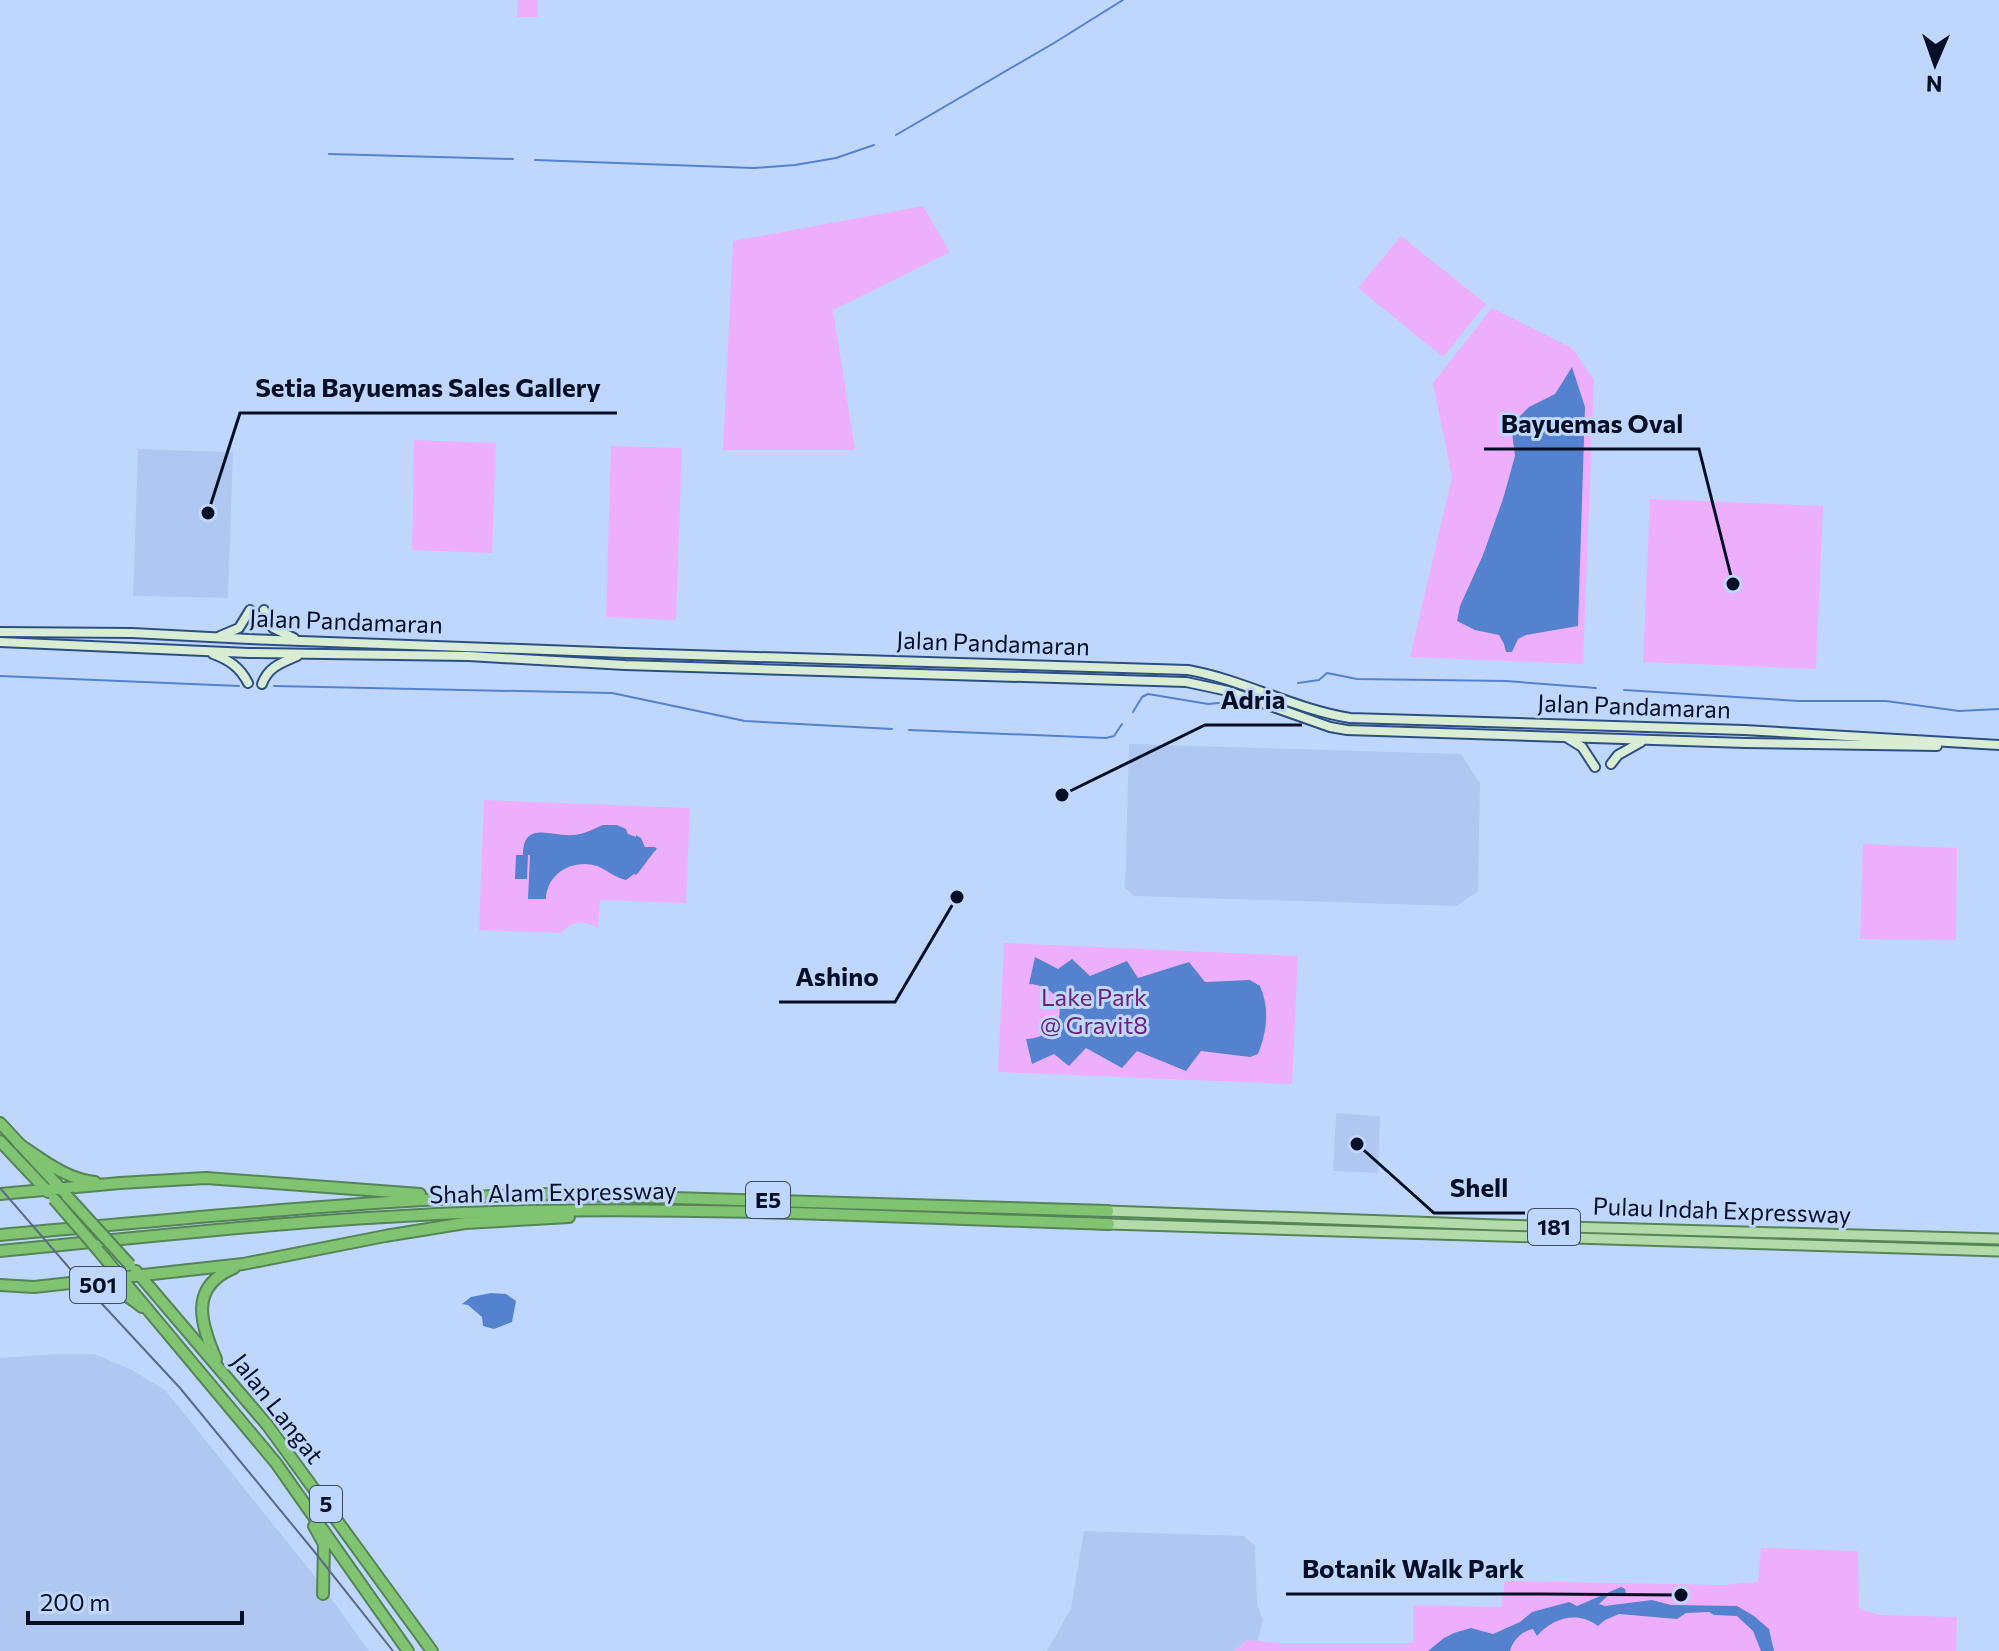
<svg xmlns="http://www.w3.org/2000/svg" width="1999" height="1651" font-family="Commissioner,sans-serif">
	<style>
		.built { fill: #b0c8f1 }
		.green { fill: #edaffb }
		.water { fill: #5482cf }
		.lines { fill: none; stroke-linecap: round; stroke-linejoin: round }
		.stream { stroke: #5482cf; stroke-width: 2 }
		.secondary-casing { stroke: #2e4e83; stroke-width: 12 }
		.primary-casing { stroke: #558456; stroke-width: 13 }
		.highway-casing { stroke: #558456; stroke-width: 14 }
		.secondary { stroke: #d9edd4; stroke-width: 8 }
		.primary { stroke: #b3dbaa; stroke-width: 9 }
		.highway { stroke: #80c371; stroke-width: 10 }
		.tram { stroke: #5a6a88; stroke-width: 2 }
		.highway-bridge-casing { stroke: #558456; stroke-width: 14; stroke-linecap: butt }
		.highway-bridge { stroke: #80c371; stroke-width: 10 }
		.labels { text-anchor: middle; stroke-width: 6; stroke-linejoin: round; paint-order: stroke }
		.shield { fill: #c0d7fd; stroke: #3c4b66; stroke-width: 2 }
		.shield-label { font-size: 22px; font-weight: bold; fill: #040f25 }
		.street-label { font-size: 24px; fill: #040f25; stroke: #c0d7fd }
		.park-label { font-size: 24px; fill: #6c207c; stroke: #c0d7fd }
		.leader { fill: none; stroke: #040f25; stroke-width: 3 }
		.callout-dot { fill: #040f25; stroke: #c0d7fd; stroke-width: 3 }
		.callout-label { font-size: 26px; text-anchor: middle; font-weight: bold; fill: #040f25; stroke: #c0d7fd; stroke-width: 6; stroke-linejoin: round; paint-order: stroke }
	</style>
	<rect width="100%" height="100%" fill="#c0d7fd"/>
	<g class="built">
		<polygon points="138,449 233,452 228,598 133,596"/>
		<polygon points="1129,744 1461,754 1480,783 1478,891 1457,906 1134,896 1125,888"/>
		<polygon points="1336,1113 1380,1116 1378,1173 1333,1171"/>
		<polygon points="56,1354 94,1354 132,1370 165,1390 318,1580 369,1651 0,1651 0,1358"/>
		<polygon points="1084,1531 1244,1536 1255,1546 1257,1603 1263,1621 1257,1641 1247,1640 1234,1651 1047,1651 1071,1608"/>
	</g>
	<g class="green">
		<polygon points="518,0 561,0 538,0 538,17 517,17"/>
		<polygon points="923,206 950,252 833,310 855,450 723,450 733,241"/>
		<polygon points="1401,236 1486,304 1443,357 1358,288"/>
		<polygon points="1492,308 1572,348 1594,380 1583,664 1410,657 1452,477 1433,383"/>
		<polygon points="414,440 496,443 492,553 412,550"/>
		<polygon points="611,446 682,448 676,620 606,617"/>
		<polygon points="1650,499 1823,506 1816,669 1643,662"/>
		<path d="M 484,800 L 690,808 L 686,903 L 600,900 L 598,928 C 584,920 573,920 561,933 L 479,930 Z"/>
		<polygon points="1863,844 1957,848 1956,940 1860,939"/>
		<polygon points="1004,943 1298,956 1292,1084 998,1072"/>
		<polygon points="1761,1548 1858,1551 1859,1609 1880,1615 1957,1617 1956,1651 1234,1651 1247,1640 1279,1643 1413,1643 1413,1605 1501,1607 1505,1581 1723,1585 1758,1582"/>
	</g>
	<g class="water">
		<polygon points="1572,367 1585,407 1578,626 1526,635 1518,639 1512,652 1506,652 1504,644 1499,635 1475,630 1457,621 1460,606 1483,555 1503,499 1515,456 1511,425 1529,407 1555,394"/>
		<path d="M 603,825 L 617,825 L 626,829 L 628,834 L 636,837 L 636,835 L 641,838 L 645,847 L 655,847 L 657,849 C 648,858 644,867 636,875 L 634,874 L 626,880 C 613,877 608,870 597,866 C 573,858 546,874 546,899 L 528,899 L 530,855 L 528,855 L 527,879 L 515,879 L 516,855 L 523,855 C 523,820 552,837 572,835 C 583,835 593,829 603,825 Z"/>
		<path d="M 1035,957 L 1058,969 L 1072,959 L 1090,976 L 1127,961 L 1138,978 L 1189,962 L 1205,982 L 1250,980 L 1260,986 C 1270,1009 1267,1031 1258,1054 L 1250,1057 L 1201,1051 L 1186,1071 L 1137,1051 L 1122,1068 L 1086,1048 L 1069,1066 L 1054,1054 L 1032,1064 L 1026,1039 C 1070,1037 1071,986 1029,984 Z"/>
		<polygon points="491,1293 506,1294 516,1301 512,1322 494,1329 483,1326 482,1317 468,1305 462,1304 471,1297"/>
		<path d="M 1621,1587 L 1625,1589 L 1626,1594 L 1624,1596 L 1609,1595 L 1599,1604 L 1605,1606 L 1652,1600 L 1671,1605 L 1737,1606 L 1754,1616 L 1769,1629 L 1774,1651 L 1761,1651 L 1753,1631 L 1737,1616 L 1714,1615 L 1709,1612 L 1686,1613 L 1677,1619 L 1619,1614 L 1605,1620 L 1598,1626 C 1578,1610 1552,1618 1537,1636 L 1533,1629 C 1522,1631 1513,1640 1510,1651 L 1428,1651 L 1444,1638 L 1454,1633 L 1471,1628 L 1493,1634 L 1520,1622 L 1532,1612 L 1569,1602 L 1577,1606 Z"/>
	</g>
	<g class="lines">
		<g class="stream">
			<polyline points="896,135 1054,43 1123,0"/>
			<polyline points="329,154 513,159"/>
			<polyline points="535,160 754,168 795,165 836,158 874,145"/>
			<polyline points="0,676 239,686"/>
			<polyline points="1298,683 1319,680 1327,673 1357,679 1506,681 1596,688"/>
			<polyline points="274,686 612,693 745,721 892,729"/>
			<polyline points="1624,690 1799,701 1886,701 1959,711 1999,709"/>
			<polyline points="1133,712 1142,697 1148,694 1208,704 1219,703"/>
			<polyline points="909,730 1106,738 1114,736 1122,724"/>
		</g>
		<g class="secondary-casing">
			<g id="secondary">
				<polyline points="264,610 273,628 294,638"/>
				<path d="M 0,632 L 132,633 L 249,639 L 626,653 L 1188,670 C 1244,680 1294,709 1350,718 L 1744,730 L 1999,745"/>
				<polyline points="220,636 239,628 250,610"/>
				<polyline points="0,642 249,653 468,656 625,665 1186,682 1228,691 1330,727 1347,730 1745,743 1937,746"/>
				<path d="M 213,654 C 229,660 240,667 248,683"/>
				<path d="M 262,684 C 268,667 281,663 297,656"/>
				<polyline points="1569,739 1582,747 1595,767"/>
				<polyline points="1611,764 1618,755 1641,742"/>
			</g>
		</g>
		<g class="primary-casing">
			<g id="primary">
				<polyline points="1108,1211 1497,1225 1999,1239"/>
				<polyline points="1109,1224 1999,1251"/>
			</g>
		</g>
		<g class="highway-casing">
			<g id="highway">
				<polyline points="0,1123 63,1191"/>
				<polyline points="0,1141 48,1192"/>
				<path d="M 19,1144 C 43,1160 66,1179 95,1182"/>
				<polyline points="0,1194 120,1183 206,1178 420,1194"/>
				<path d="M 0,1235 C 180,1219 360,1201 541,1194 L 1108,1211"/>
				<polyline points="93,1244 276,1463 408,1651"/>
				<path d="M 0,1251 C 176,1234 352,1214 529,1211 C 722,1207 916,1218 1109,1224"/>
				<polyline points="136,1271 268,1426 432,1651"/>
				<polyline points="0,1285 34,1287 243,1264 385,1236 465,1223 569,1217"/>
				<path d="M 88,1285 C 109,1284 126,1294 142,1307"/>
				<path d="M 216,1359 C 201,1324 188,1287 234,1268"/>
				<polyline points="314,1526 324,1544 323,1594"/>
			</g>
		</g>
		<use href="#secondary" class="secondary"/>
		<use href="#primary" class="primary"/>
		<use href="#highway" class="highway"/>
		<polyline class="tram" points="0,1188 78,1278 180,1388 313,1550 393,1651"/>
		<g class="highway-bridge-casing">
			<g id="highway-bridge">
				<polyline points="67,1196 130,1265"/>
				<polyline points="54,1199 93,1244"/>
			</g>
		</g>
		<use href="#highway-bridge" class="highway-bridge"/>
	</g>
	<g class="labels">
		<g class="shield">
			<rect x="746" y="1182" width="44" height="36" rx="6"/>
			<rect x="1528" y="1209" width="52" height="36" rx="6"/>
			<rect x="70" y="1267" width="56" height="36" rx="6"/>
			<rect x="310" y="1486" width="32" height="36" rx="6"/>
		</g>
		<g class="shield-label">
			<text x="768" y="1208">E5</text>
			<text x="1554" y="1235">181</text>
			<text x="98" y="1293">501</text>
			<text x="326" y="1512">5</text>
		</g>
		<g class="street-label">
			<text transform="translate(346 622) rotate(2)" y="8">Jalan Pandamaran</text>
			<text transform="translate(993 644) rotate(2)" y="8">Jalan Pandamaran</text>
			<text transform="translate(1634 707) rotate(2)" y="8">Jalan Pandamaran</text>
			<text transform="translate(553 1193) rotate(-1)" y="8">Shah Alam Expressway</text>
			<text transform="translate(1722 1211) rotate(2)" y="8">Pulau Indah Expressway</text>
			<text transform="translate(277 1409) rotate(52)" y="8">Jalan Langat</text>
		</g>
		<g class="park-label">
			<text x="1094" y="1006">Lake Park<tspan x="1094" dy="28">@ Gravit8</tspan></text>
		</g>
	</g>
	<path class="leader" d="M208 513L240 413H617M1733 584L1699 449H1484M1062 795L1205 725H1302M957 897L895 1002H779M1357 1144L1434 1213H1525M1681 1595L1540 1594H1286"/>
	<g class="callout-dot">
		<circle cx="208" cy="513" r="8"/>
		<circle cx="1733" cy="584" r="8"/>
		<circle cx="1062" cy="795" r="8"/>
		<circle cx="957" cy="897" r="8"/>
		<circle cx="1357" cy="1144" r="8"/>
		<circle cx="1681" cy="1595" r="8"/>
	</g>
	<g class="callout-label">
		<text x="428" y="397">Setia Bayuemas Sales Gallery</text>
		<text x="1592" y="433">Bayuemas Oval</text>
		<text x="1253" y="709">Adria</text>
		<text x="837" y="986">Ashino</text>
		<text x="1479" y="1197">Shell</text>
		<text x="1413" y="1578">Botanik Walk Park</text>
	</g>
	<g transform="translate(1935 64) rotate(182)" stroke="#c0d7fd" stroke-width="6" paint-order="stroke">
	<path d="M0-6L14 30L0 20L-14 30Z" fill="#040f25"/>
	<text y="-12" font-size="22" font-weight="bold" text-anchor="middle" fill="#040f25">N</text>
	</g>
	<path d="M28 1611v12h214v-12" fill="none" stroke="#040f25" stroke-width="4"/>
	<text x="40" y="1611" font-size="24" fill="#040f25" stroke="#c0d7fd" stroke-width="6" paint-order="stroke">200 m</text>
</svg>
